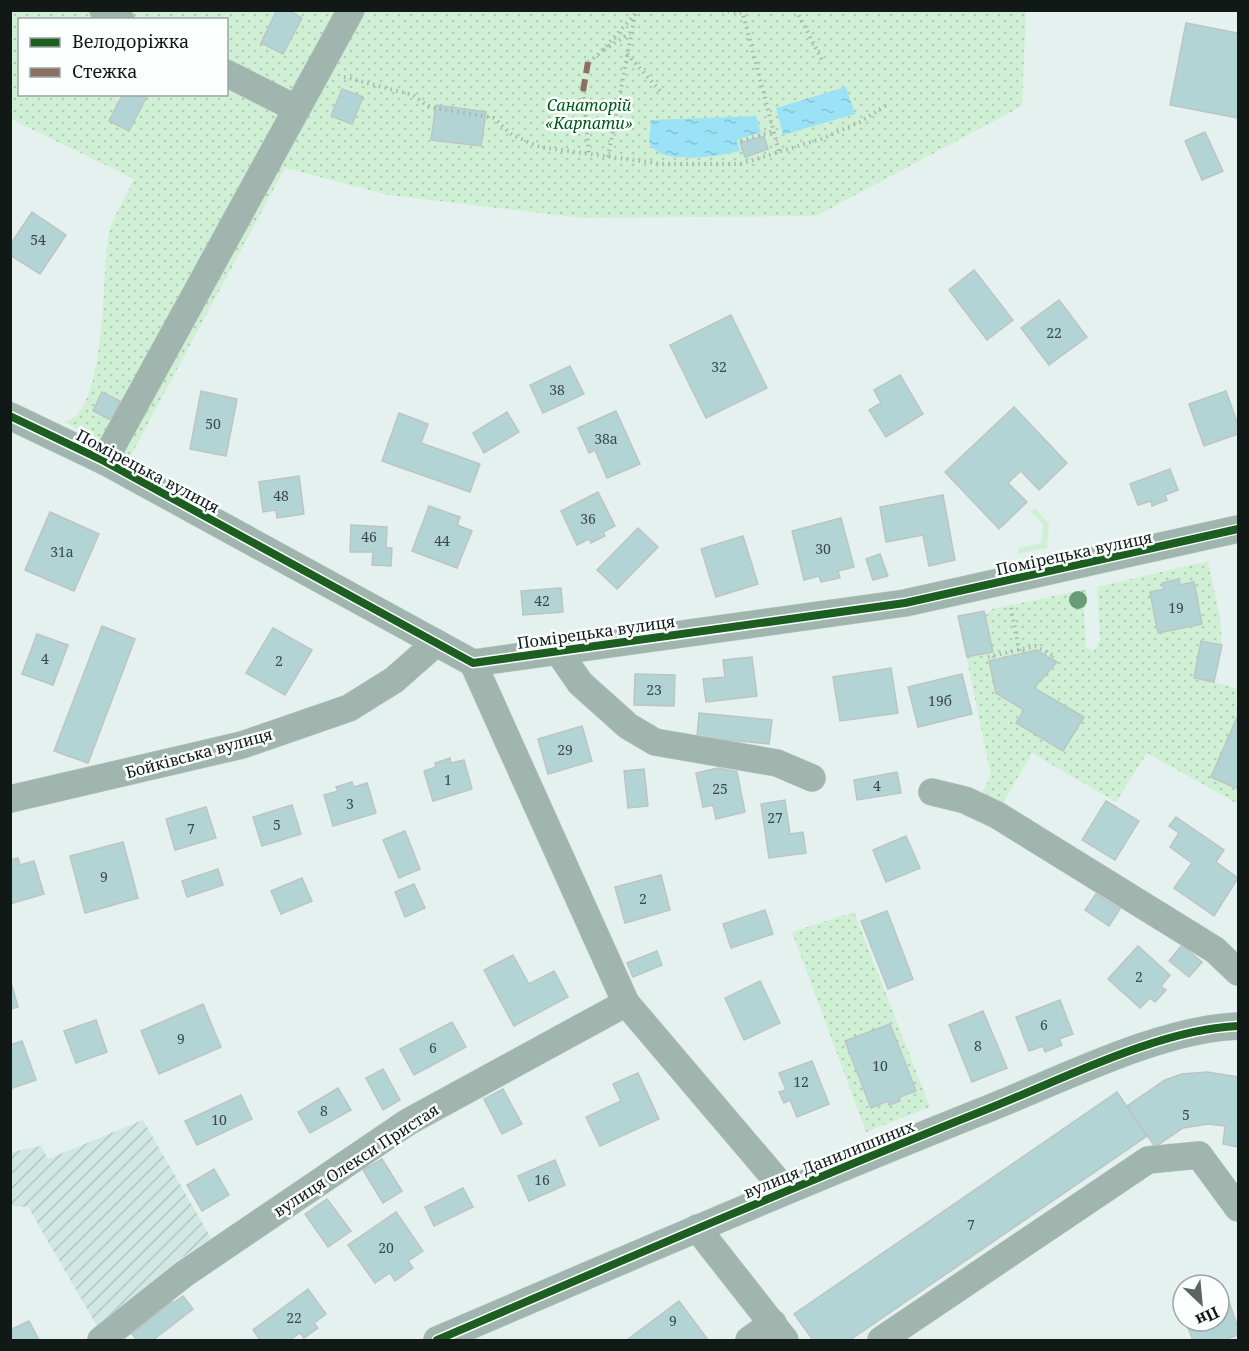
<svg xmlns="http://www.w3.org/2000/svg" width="1249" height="1351" font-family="'Noto Serif',serif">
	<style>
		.industrial { fill: url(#industrial-furrows) }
		.grass { fill: #d0f0d5 }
		.park { fill: url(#park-dots); fill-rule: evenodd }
		.water { fill: url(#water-ripples) }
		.building { fill: #b3d4d5; stroke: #bbc5c4; stroke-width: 1.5 }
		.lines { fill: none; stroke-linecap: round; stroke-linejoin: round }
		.minor-casing { stroke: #c4cecb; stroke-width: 28 }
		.path { stroke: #a6b6b0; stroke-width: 4; stroke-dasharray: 1.5 4.5; stroke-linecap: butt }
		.minor { stroke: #9fb5ad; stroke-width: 27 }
		.quiet { stroke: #8d6e63; stroke-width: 6; stroke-dasharray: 12 6; stroke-linecap: butt }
		.cycleway-casing { stroke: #fafffe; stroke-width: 11 }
		.cycleway { stroke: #1b5e20; stroke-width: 8 }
		.tree { fill: #689d78 }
		.labels { text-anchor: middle; stroke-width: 5; stroke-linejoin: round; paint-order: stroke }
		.number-label { font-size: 14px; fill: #3a4846 }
		.park-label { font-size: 16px; font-style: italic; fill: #015918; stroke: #fafffe }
		.street-label { font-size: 16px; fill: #111917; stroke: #fafffe }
	</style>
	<defs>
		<pattern id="industrial-furrows" width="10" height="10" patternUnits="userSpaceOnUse" patternTransform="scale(1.5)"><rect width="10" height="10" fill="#d1e7e3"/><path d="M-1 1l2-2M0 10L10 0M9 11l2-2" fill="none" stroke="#b2c6c2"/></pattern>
		<pattern id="park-dots" width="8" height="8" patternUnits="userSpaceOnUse" patternTransform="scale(1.5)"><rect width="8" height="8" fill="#d0f0d5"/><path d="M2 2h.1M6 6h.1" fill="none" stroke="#b2cdb6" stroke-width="1.8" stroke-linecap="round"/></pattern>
		<pattern id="water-ripples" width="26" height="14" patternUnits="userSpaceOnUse" patternTransform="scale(1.5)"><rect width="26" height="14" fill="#9ce2f6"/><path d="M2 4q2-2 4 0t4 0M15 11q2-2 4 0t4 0" fill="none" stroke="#85c1d2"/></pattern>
	</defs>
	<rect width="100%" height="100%" fill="#e5f1ee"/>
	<polygon class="industrial" points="143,1120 211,1238 178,1260 97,1326 28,1207 11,1206 11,1152 41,1146 48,1159"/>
	<polygon class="grass" points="1035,508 1049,524 1047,548 1018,554 1019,548 1041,543 1043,525 1031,512"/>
	<g class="park">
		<path d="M 10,11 L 1026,11 L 1022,106 L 816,216 L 582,218 L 389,195 L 285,168 L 130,457 L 64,422 C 107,415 102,274 108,238 C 111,219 126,197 134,179 L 11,119 ZM 20,20 L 226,20 L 226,94 L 20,94 Z"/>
		<polygon points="1208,561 1220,618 1222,645 1214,682 1238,689 1238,804 1147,753 1116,802 1032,753 1001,806 981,794 991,776 958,616 984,611 986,615 992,609 1087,589 1087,601 1084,611 1086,647 1094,651 1100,640 1097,587"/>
		<polygon points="854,912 930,1107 866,1132 792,932"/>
	</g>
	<g class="water">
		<polygon points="846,87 855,114 783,135 776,108"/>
		<path d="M 756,116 L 761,132 L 737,140 L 740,151 C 721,156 661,166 650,144 C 648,138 651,127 651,120 Z"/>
	</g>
	<g class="building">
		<polygon points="277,10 288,10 302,18 283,54 261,43"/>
		<polygon points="1186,23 1238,33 1238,118 1170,105"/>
		<polygon points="342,89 363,97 352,124 331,116"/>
		<polygon points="123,94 148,94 129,131 109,121"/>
		<polygon points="436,105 486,112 481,146 431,140"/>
		<polygon points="1205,132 1223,171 1202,180 1185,141"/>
		<polygon points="764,136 768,149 745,157 740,143"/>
		<polygon points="32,212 66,235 40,274 10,255 10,245"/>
		<polygon points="974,270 1013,320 987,340 949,290"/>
		<polygon points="1059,300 1087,337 1049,365 1021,328"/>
		<polygon points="731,315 767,388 706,418 670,345"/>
		<polygon points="570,366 584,394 543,413 530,385"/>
		<polygon points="900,375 923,414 886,437 869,410 881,403 874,390"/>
		<polygon points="201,391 237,399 226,456 190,449"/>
		<polygon points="1226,391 1238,425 1238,434 1204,446 1189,404"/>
		<polygon points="102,392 120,401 111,420 93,411"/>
		<polygon points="1014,407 1067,463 1039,490 1021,471 1011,480 1008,483 1027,502 999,529 945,472"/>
		<polygon points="616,411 640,464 607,478 595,450 589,453 578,428"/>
		<polygon points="507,412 519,432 484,453 473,433"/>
		<polygon points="399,413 428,424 421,443 480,464 470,492 382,461"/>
		<polygon points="1170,469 1178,490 1165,495 1167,500 1152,506 1151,501 1138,505 1130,484"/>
		<polygon points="299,476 304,514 277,518 276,510 263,512 259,482"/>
		<polygon points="598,492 615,526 603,532 605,536 591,543 589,539 577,545 561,511"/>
		<polygon points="943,495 955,560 929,566 923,535 886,542 880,507"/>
		<polygon points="429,506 460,517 457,525 472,531 457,568 412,551"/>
		<polygon points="50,512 99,534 74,591 25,570"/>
		<polygon points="841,518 854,567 838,571 840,578 821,582 819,576 804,580 792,531"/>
		<polygon points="351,525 387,527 386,548 392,548 391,566 372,565 373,552 350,552"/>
		<polygon points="638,528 658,547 617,589 597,570"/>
		<polygon points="743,536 758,584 716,597 701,549"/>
		<polygon points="880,554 888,576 873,580 866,559"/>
		<polygon points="1179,579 1180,585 1194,582 1202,624 1158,633 1150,592 1164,589 1162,583"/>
		<polygon points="561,588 563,612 523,615 521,591"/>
		<polygon points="984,611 993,652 967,657 958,616"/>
		<polygon points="102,626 135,639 88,763 54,751"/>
		<polygon points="273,628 312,650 285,695 246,673"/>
		<polygon points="37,634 68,645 53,685 22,674"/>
		<polygon points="1201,641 1222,645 1214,682 1194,678"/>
		<polygon points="1036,650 1057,662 1034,688 1084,717 1063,751 1016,723 1024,710 996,693 989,661"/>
		<polygon points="752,657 757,696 706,702 703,679 725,677 723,660"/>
		<polygon points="891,668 898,713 840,721 833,677"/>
		<polygon points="635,674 675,675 674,706 634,705"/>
		<polygon points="962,674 972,714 918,727 908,687"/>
		<polygon points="699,713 772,720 769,744 697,737"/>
		<polygon points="1238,715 1238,789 1211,777"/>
		<polygon points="582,726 592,761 548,774 538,739"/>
		<polygon points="450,758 451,763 464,760 472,789 433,801 424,771 436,767 435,763"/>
		<polygon points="718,768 737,772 745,812 716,819 713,805 703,807 696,773"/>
		<polygon points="644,769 648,806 628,808 624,771"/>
		<polygon points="897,772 901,793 857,800 854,780"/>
		<polygon points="352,782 354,787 367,783 376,813 333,826 324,795 338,791 336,787"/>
		<polygon points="785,800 790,834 803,832 806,853 769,858 761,804"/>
		<polygon points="1106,801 1139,821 1115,860 1082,840"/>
		<polygon points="292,805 301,834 262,846 253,817"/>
		<polygon points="206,807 216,838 175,850 166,819"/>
		<polygon points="1176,817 1224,850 1216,862 1238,878 1214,916 1174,888 1192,863 1170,847 1179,833 1169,826"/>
		<polygon points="405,831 420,869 399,878 383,840"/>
		<polygon points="906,836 920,868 886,882 873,850"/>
		<polygon points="123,842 138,898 85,913 70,856"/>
		<polygon points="18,858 20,865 34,861 44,894 10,904 10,860"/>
		<polygon points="218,869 223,885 187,897 182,881"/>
		<polygon points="661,875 670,910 625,923 615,887"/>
		<polygon points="302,878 312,901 281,914 271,891"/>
		<polygon points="414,884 425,908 405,917 395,892"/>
		<polygon points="1096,894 1120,909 1109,926 1085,910"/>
		<polygon points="765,910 773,934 731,948 723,924"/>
		<polygon points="887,911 913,979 888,989 861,921"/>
		<polygon points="1182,945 1202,962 1189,977 1169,961"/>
		<polygon points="1138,946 1170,975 1161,986 1166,990 1155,1002 1150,998 1140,1008 1108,979"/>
		<polygon points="657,951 662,965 633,977 627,963"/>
		<polygon points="513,955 529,984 554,971 568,997 514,1026 484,970"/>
		<polygon points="10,979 18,1007 10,1009"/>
		<polygon points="760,981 780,1023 744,1040 725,998"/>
		<polygon points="1060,1000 1073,1034 1059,1039 1062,1045 1045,1052 1043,1046 1029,1051 1016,1017"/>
		<polygon points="203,1004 221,1047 159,1074 141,1031"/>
		<polygon points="983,1011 1007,1068 972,1082 949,1025"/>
		<polygon points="96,1020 107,1052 76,1063 64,1031"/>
		<polygon points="452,1022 466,1047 414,1075 400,1049"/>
		<polygon points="890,1024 916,1091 899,1097 900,1101 889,1105 888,1101 871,1108 845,1041"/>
		<polygon points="22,1041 36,1080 10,1089 10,1045"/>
		<polygon points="812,1061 829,1104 797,1117 790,1100 784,1103 779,1092 786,1090 779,1073"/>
		<polygon points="383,1069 400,1100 383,1110 366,1078"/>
		<polygon points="1207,1072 1238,1077 1238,1147 1223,1144 1225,1126 1208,1124 1183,1128 1155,1147 1127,1106 1165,1080 1182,1074"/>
		<polygon points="638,1073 659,1119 600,1146 586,1117 621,1101 613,1084"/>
		<polygon points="338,1088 351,1110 310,1133 298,1112"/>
		<polygon points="503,1089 522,1124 502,1134 484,1099"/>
		<polygon points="1117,1092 1147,1136 850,1340 813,1340 794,1314"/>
		<polygon points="241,1095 252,1119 197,1145 185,1121"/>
		<polygon points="382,1159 402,1191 383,1203 363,1170"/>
		<polygon points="555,1160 565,1185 529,1201 518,1176"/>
		<polygon points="214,1169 229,1195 202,1211 187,1185"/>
		<polygon points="463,1188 473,1207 434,1226 425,1207"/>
		<polygon points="327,1199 351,1231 328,1247 305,1214"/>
		<polygon points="396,1212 423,1251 408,1261 413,1268 395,1281 390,1273 375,1283 348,1245"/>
		<polygon points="308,1289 326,1314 314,1323 318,1328 304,1338 300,1333 290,1340 260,1340 253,1330"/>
		<polygon points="183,1296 193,1309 153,1340 137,1340 132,1334 172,1301 173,1303"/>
		<polygon points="1227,1296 1238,1328 1238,1335 1224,1340 1193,1340 1185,1321 1219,1321 1219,1299"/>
		<polygon points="679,1301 708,1340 627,1340"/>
		<polygon points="29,1321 39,1340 10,1340 10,1330"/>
	</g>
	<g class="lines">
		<g class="minor-casing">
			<g id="minor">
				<polyline points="103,10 121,20"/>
				<polyline points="226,73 297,109"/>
				<polyline points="10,416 104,461 473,663 905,603 1238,529"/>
				<polyline points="104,461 351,10"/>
				<polyline points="558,651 580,683 628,726 655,742 777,763 812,778"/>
				<polyline points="473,663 626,1003 785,1190"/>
				<polyline points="932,792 965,800 997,815 1215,950 1238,972"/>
				<polyline points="10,799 242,745 349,708 394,680 436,643"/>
				<polyline points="697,1228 785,1340"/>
				<polyline points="101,1340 184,1274 408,1122 626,1003"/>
				<path d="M 437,1340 C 621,1261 804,1182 990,1108 C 1063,1079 1160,1029 1238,1026"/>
				<polyline points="749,1340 773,1323"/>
				<polyline points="881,1340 1148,1160 1199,1155 1238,1208"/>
			</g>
		</g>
		<g class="path">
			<polyline points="716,10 743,13"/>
			<polyline points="742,10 779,152"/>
			<polyline points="796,10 822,60"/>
			<polyline points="604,50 630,33"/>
			<polyline points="627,54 661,92"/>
			<polyline points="598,55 635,14"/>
			<polyline points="588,62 598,55"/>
			<polyline points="344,77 413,95 429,107 494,118 512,135 540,147 662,164 740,164 821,139 860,122 888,104"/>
			<polyline points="583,91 589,155"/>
			<polyline points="741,141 773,131"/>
			<polyline points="608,157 636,10"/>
			<polyline points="1011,608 1020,654"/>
			<polyline points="988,657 1035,646 1052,655"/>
		</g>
		<use href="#minor" class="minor"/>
		<polyline class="quiet" points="583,91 588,62"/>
		<g class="cycleway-casing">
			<g id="cycleway">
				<polyline points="10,416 104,461 473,663 905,603 1238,529"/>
				<path d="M 437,1340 C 621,1261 804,1182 990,1108 C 1063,1079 1160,1029 1238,1026"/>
			</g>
		</g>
		<use href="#cycleway" class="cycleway"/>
	</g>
	<circle class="tree" cx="1078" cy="600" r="9"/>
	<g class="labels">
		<g class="number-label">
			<text x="38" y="245">54</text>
			<text x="1054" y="338">22</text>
			<text x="719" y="372">32</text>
			<text x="557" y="395">38</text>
			<text x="213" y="429">50</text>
			<text x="606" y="444">38а</text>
			<text x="281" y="501">48</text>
			<text x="588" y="524">36</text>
			<text x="369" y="542">46</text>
			<text x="442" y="546">44</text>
			<text x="823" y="554">30</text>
			<text x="62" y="557">31а</text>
			<text x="542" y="606">42</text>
			<text x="1176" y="613">19</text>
			<text x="45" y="664">4</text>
			<text x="279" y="666">2</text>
			<text x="654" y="695">23</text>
			<text x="940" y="706">19б</text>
			<text x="565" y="755">29</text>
			<text x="448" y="785">1</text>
			<text x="877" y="791">4</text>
			<text x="720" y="794">25</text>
			<text x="350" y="809">3</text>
			<text x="775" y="823">27</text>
			<text x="277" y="830">5</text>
			<text x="191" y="834">7</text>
			<text x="104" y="882">9</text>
			<text x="643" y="904">2</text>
			<text x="1139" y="982">2</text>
			<text x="1044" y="1030">6</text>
			<text x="181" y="1044">9</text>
			<text x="978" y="1051">8</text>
			<text x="433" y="1053">6</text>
			<text x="880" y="1071">10</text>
			<text x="801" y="1087">12</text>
			<text x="324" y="1116">8</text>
			<text x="1186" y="1120">5</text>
			<text x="219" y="1125">10</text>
			<text x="542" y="1185">16</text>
			<text x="971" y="1230">7</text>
			<text x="386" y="1253">20</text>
			<text x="294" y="1323">22</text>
			<text x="673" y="1326">9</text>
		</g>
		<g class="park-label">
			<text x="589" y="111">Санаторій<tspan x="589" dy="18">«Карпати»</tspan></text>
		</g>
		<g class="street-label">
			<text transform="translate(148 471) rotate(28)" y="6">Помірецька вулиця</text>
			<text transform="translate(1074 553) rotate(-12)" y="6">Помірецька вулиця</text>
			<text transform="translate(596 632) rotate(-8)" y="6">Помірецька вулиця</text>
			<text transform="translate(199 753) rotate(-15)" y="6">Бойківська вулиця</text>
			<text transform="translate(829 1159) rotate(-22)" y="6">вулиця Данилишиних</text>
			<text transform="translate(356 1160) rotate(-33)" y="6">вулиця Олекси Пристая</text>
		</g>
	</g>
	<rect width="1249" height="1351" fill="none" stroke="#111917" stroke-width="24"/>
	<rect x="18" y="18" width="210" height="78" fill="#fafffe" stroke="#9da3a2" stroke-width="1.5"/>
	<rect x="30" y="38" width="30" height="9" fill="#1b5e20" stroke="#9da3a2" stroke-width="1.5"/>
	<text x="72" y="48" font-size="18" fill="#111917">Велодоріжка</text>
	<rect x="30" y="68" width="30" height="9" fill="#8d6e63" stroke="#9da3a2" stroke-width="1.5"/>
	<text x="72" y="78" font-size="18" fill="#111917">Стежка</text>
	<g transform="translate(1201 1303) rotate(154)"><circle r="28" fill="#fafffe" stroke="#9da3a2" stroke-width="1.5"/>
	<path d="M0-4.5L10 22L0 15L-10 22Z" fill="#5b6562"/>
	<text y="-9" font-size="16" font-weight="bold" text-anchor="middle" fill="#111917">Пн</text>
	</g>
</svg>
